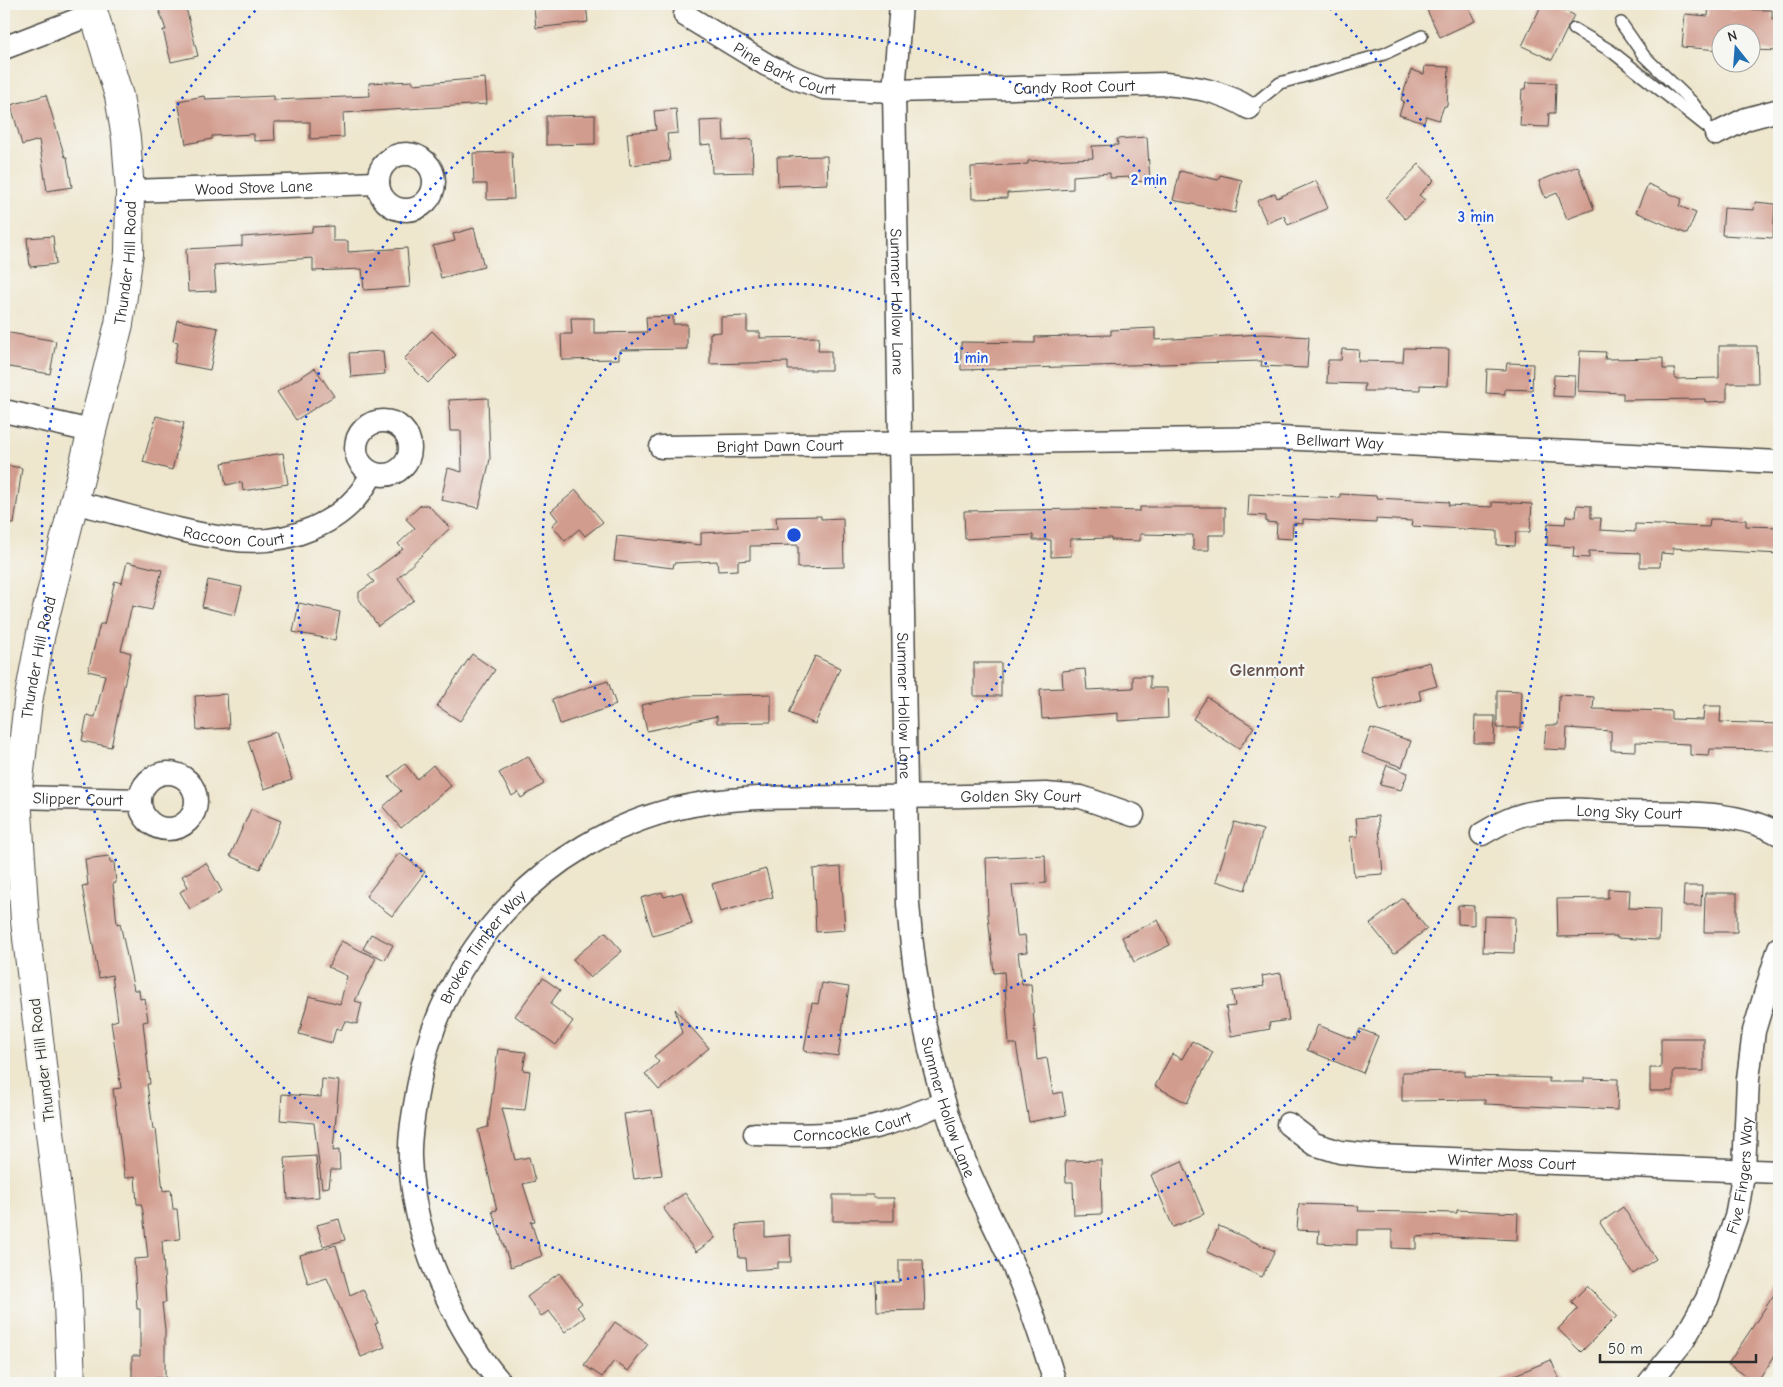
<svg xmlns="http://www.w3.org/2000/svg" width="1783" height="1387" font-family="'Comic Neue',sans-serif">
	<style>
		.building { fill: #d19b8d }
		.lines { fill: none; stroke-linecap: round; stroke-linejoin: round }
		.lane-casing { stroke: #484743; stroke-width: 14 }
		.street-casing { stroke: #484743; stroke-width: 25 }
		.secondary-casing { stroke: #484743; stroke-width: 30 }
		.lane { stroke: #fff; stroke-width: 11 }
		.street { stroke: #fff; stroke-width: 22 }
		.secondary { stroke: #fff; stroke-width: 28 }
		.ring { fill: none; stroke: #1d4ed8; stroke-width: 2.5; stroke-dasharray: 2.5 5 }
		.labels { text-anchor: middle; stroke-width: 4.5; stroke-linejoin: round; paint-order: stroke }
		.street-label { font-size: 16px; fill: #2b2b2b; stroke: #f6f6f2 }
		.neighbourhood-label { font-size: 18px; font-weight: bold; fill: #65524d; stroke: #f6f6f2 }
		.centre { fill: #1d4ed8; stroke: #f6f6f2; stroke-width: 2.5 }
		.ring-label { font-size: 15px; text-anchor: middle; font-weight: bold; fill: #1d4ed8; stroke: #f6f6f2; stroke-width: 4.5; stroke-linejoin: round; paint-order: stroke }
	</style>
	<rect width="100%" height="100%" fill="#f6f6f2"/>
	<filter id="ink" filterUnits="userSpaceOnUse"><feTurbulence type="fractalNoise" baseFrequency=".02" numOctaves="2"/><feDisplacementMap in="SourceGraphic" scale="10" xChannelSelector="R" yChannelSelector="G"/><feConvolveMatrix kernelMatrix="1 2 1 2 8 2 1 2 1" color-interpolation-filters="sRGB"/></filter>
	<filter id="wash" filterUnits="userSpaceOnUse"><feTurbulence type="fractalNoise" baseFrequency=".0096" numOctaves="4" result="noise"/><feDisplacementMap in="SourceGraphic" scale="20" xChannelSelector="R" yChannelSelector="G"/><feGaussianBlur stdDeviation="1.12" result="paint"/><feColorMatrix in="noise" values="0 0 0 0 0 0 0 0 0 0 0 0 0 0 0 0 0 1.4 0 .05"/><feComposite in="paint" operator="in"/></filter>
	<g filter="url(#wash)">
		<rect width="100%" height="100%" fill="#eee6cd"/>
		<g id="blocks">
			<g class="building">
				<polygon points="157,4 185,4 198,56 171,62 163,30 166,30"/>
				<polygon points="545,4 586,4 588,22 536,28 534,8 545,6"/>
				<polygon points="1424,4 1467,4 1475,21 1440,37"/>
				<polygon points="1542,4 1550,4 1574,15 1552,60 1522,46"/>
				<polygon points="1709,4 1730,4 1729,9 1772,10 1772,19 1779,19 1779,51 1754,50 1754,32 1720,32 1720,50 1682,47 1685,14 1708,16"/>
				<polygon points="1425,66 1449,67 1447,106 1444,106 1439,120 1426,116 1424,123 1399,115 1404,101 1401,100 1411,70 1424,74"/>
				<polygon points="485,78 487,104 343,113 344,137 310,139 310,122 274,122 275,140 254,141 254,134 212,136 212,139 186,144 178,101 204,96 205,99 274,96 274,100 370,96 369,83 413,81 413,84"/>
				<polygon points="1527,82 1556,83 1555,113 1549,113 1548,127 1520,126 1522,89 1526,89"/>
				<polygon points="46,95 65,157 67,157 72,187 47,191 39,140 22,145 11,105"/>
				<polygon points="676,109 678,133 667,134 670,161 630,165 627,133 656,130 654,111"/>
				<polygon points="595,115 595,144 546,145 546,116"/>
				<polygon points="723,120 724,141 752,139 753,172 712,173 711,144 701,145 700,121"/>
				<polygon points="1147,137 1150,181 1132,182 1131,177 1110,178 1110,173 1073,176 1073,189 1007,193 1007,198 972,199 971,167 1028,164 1028,161 1093,158 1092,146 1118,145 1117,139"/>
				<polygon points="512,152 514,199 487,200 487,184 474,184 473,153"/>
				<polygon points="827,156 828,184 778,186 777,157"/>
				<polygon points="1419,164 1434,180 1419,195 1425,200 1405,219 1386,198"/>
				<polygon points="1578,166 1594,209 1567,219 1557,193 1545,198 1539,181"/>
				<polygon points="1180,171 1218,180 1220,175 1242,180 1235,213 1173,200"/>
				<polygon points="1316,181 1328,208 1288,225 1284,216 1267,223 1257,201 1275,193 1277,198"/>
				<polygon points="1648,184 1682,199 1679,206 1696,213 1687,234 1636,212"/>
				<polygon points="1755,202 1775,204 1773,238 1722,235 1724,208 1754,210"/>
				<polygon points="333,226 333,241 348,241 348,252 407,248 410,287 364,290 362,269 313,271 313,258 214,265 216,291 188,292 186,249 242,246 242,237 312,232 312,227"/>
				<polygon points="474,228 484,267 441,278 433,246 455,241 453,234"/>
				<polygon points="53,236 56,264 30,267 27,238"/>
				<polygon points="673,316 673,324 687,324 687,349 619,350 619,359 562,360 561,334 572,334 571,318 594,318 594,333 647,332 646,317"/>
				<polygon points="747,316 747,332 760,332 760,338 819,337 818,351 831,351 831,370 788,370 788,362 710,364 710,333 721,332 721,317"/>
				<polygon points="177,320 218,328 210,370 174,363 178,342 173,341"/>
				<polygon points="1155,328 1155,340 1263,334 1309,337 1307,368 1261,366 1262,361 961,370 961,342 1035,343 1035,337 1111,335 1111,330"/>
				<polygon points="432,331 456,355 428,383 404,359"/>
				<polygon points="4,332 56,341 50,374 4,366"/>
				<polygon points="1719,346 1757,346 1758,383 1727,383 1727,401 1705,402 1705,399 1623,400 1623,393 1578,391 1580,351 1606,352 1605,359 1663,358 1663,369 1675,369 1675,379 1719,378"/>
				<polygon points="1404,348 1449,349 1448,386 1420,385 1420,390 1382,389 1382,391 1364,391 1365,384 1327,383 1328,360 1341,360 1342,349 1359,350 1358,361 1403,362"/>
				<polygon points="383,351 385,374 351,377 349,353"/>
				<polygon points="1507,363 1533,364 1532,390 1505,389 1505,394 1486,393 1487,369 1506,370"/>
				<polygon points="315,368 334,396 296,420 277,392"/>
				<polygon points="1554,375 1575,376 1574,397 1553,396"/>
				<polygon points="488,398 490,459 479,508 441,500 448,468 462,472 461,431 450,431 449,400"/>
				<polygon points="156,416 184,423 172,470 143,462"/>
				<polygon points="283,453 288,484 243,491 242,482 226,485 222,463"/>
				<polygon points="4,465 22,468 14,524 4,523"/>
				<polygon points="576,490 603,522 585,536 579,529 565,541 552,525 558,520 551,511"/>
				<polygon points="1249,494 1340,498 1340,494 1377,496 1377,498 1449,502 1448,505 1492,507 1492,502 1532,504 1530,532 1516,532 1515,546 1497,545 1497,531 1411,526 1412,521 1376,519 1376,523 1303,519 1303,524 1293,523 1292,539 1276,538 1277,523 1266,522 1266,516 1248,515"/>
				<polygon points="421,505 428,505 450,528 398,578 414,600 378,626 359,599 359,592 374,582 368,575 403,549 398,544 415,528 406,519"/>
				<polygon points="1577,505 1591,506 1591,518 1601,518 1600,530 1635,532 1635,524 1709,527 1710,519 1746,520 1746,526 1779,527 1779,554 1673,548 1673,554 1661,553 1660,567 1640,567 1640,553 1589,551 1589,558 1573,557 1574,547 1547,545 1548,523 1565,524 1566,516 1576,517"/>
				<polygon points="1140,507 1225,507 1225,535 1209,535 1209,550 1193,550 1193,535 1140,534 1140,541 1111,540 1111,538 1070,539 1071,556 1051,557 1051,540 1033,540 1033,535 965,539 964,511 1082,509 1140,511"/>
				<polygon points="821,516 821,519 843,518 844,567 798,568 798,545 750,546 750,560 738,561 738,570 718,571 717,561 674,563 673,568 614,561 617,536 701,545 701,533 777,529 776,517"/>
				<polygon points="127,562 162,570 152,610 132,606 121,650 131,653 111,747 82,741 87,715 95,717 105,675 88,671 100,624 104,624 115,581 122,583"/>
				<polygon points="208,580 242,587 235,615 202,607"/>
				<polygon points="299,603 340,612 335,640 293,632"/>
				<polygon points="472,654 495,670 460,721 437,706"/>
				<polygon points="815,656 840,668 815,724 789,713"/>
				<polygon points="1430,662 1437,686 1419,691 1421,700 1380,711 1371,677"/>
				<rect x="974" y="663" width="27" height="33"/>
				<polygon points="1085,669 1087,690 1133,688 1133,676 1150,676 1150,688 1167,688 1168,718 1118,721 1118,713 1042,719 1040,689 1063,688 1062,671"/>
				<polygon points="608,681 616,705 560,724 552,699"/>
				<polygon points="1497,690 1522,691 1521,728 1497,728"/>
				<polygon points="227,694 229,728 197,730 195,696"/>
				<polygon points="771,694 771,722 717,723 717,716 647,731 641,705 687,696"/>
				<polygon points="1559,695 1594,697 1593,709 1671,711 1671,719 1703,720 1704,706 1721,706 1720,722 1779,724 1779,750 1710,749 1709,756 1690,755 1690,744 1636,742 1636,751 1611,750 1611,731 1567,728 1566,750 1544,749 1546,725 1558,725"/>
				<polygon points="1207,697 1254,727 1239,749 1193,719"/>
				<polygon points="1475,716 1495,716 1494,743 1474,743"/>
				<polygon points="1371,728 1411,741 1402,767 1362,753"/>
				<polygon points="276,732 292,780 264,789 248,741"/>
				<polygon points="528,756 544,784 521,798 518,792 512,796 499,773"/>
				<polygon points="405,764 417,779 433,765 451,786 401,828 383,807 401,791 389,777"/>
				<polygon points="1387,765 1408,773 1401,790 1380,785"/>
				<polygon points="251,809 281,821 260,869 230,856"/>
				<polygon points="1378,816 1383,874 1354,876 1350,837 1358,836 1356,818"/>
				<polygon points="1234,822 1263,830 1245,890 1216,881"/>
				<polygon points="399,853 425,872 392,916 366,896"/>
				<polygon points="1045,855 1046,883 1012,885 1017,936 1025,935 1027,952 1018,953 1022,984 1031,984 1037,1060 1047,1058 1053,1094 1062,1092 1066,1115 1029,1122 1016,1044 1009,1044 1004,972 994,973 988,916 986,858"/>
				<polygon points="109,856 110,862 114,862 116,883 113,884 117,924 120,923 134,990 139,990 140,999 145,998 148,1021 143,1022 150,1084 147,1084 153,1129 156,1129 163,1191 171,1190 173,1209 177,1209 180,1239 162,1241 166,1303 162,1303 165,1330 165,1378 132,1378 132,1356 140,1356 140,1309 137,1309 134,1259 148,1258 143,1212 141,1204 137,1204 135,1176 125,1178 113,1089 121,1088 111,1022 118,1020 112,975 99,978 82,886 88,885 85,859"/>
				<polygon points="206,863 222,891 190,909 180,892 188,887 182,876"/>
				<polygon points="841,867 845,930 816,932 813,869"/>
				<polygon points="766,869 773,897 720,912 712,884"/>
				<polygon points="1684,886 1702,886 1701,906 1683,906"/>
				<polygon points="1608,889 1630,890 1629,908 1660,909 1659,940 1616,938 1617,936 1558,937 1557,899 1608,898"/>
				<polygon points="662,892 664,897 682,892 692,924 653,936 641,898"/>
				<polygon points="1705,893 1737,893 1737,932 1704,932"/>
				<polygon points="1403,898 1427,929 1394,954 1370,924"/>
				<polygon points="1458,905 1474,906 1474,925 1458,924"/>
				<polygon points="1484,916 1515,917 1514,953 1483,952"/>
				<polygon points="1158,920 1170,945 1134,962 1122,937"/>
				<polygon points="605,932 622,951 590,978 573,959"/>
				<polygon points="371,934 393,945 385,960 363,949"/>
				<polygon points="341,941 376,958 355,1001 362,1003 357,1024 345,1021 341,1030 336,1028 332,1043 299,1034 309,996 340,1004 347,976 328,967"/>
				<polygon points="1281,973 1289,1020 1269,1023 1270,1029 1231,1036 1226,1007 1235,1006 1232,991 1264,986 1262,976"/>
				<polygon points="543,978 560,990 550,1004 573,1021 556,1045 515,1016"/>
				<polygon points="822,983 849,987 838,1056 804,1051 812,1003 818,1004"/>
				<polygon points="675,1009 709,1048 659,1090 645,1074 659,1062 654,1056 682,1033"/>
				<polygon points="1318,1025 1355,1040 1360,1029 1378,1036 1363,1073 1307,1050"/>
				<polygon points="1661,1038 1704,1038 1704,1071 1673,1071 1673,1091 1650,1091 1650,1068 1661,1068"/>
				<polygon points="1192,1041 1213,1052 1187,1103 1155,1086 1172,1054 1182,1059"/>
				<polygon points="498,1049 526,1052 523,1070 530,1071 525,1110 502,1108 515,1160 529,1157 535,1181 523,1184 535,1221 531,1222 542,1256 511,1267 492,1211 497,1210 478,1130 488,1127"/>
				<polygon points="1465,1071 1465,1076 1549,1078 1549,1082 1584,1082 1584,1078 1618,1079 1617,1110 1485,1104 1485,1100 1402,1101 1402,1072"/>
				<polygon points="322,1079 339,1081 333,1151 339,1150 340,1170 331,1170 329,1187 322,1188 314,1123 280,1120 282,1094 321,1097"/>
				<polygon points="652,1110 662,1175 634,1179 624,1114"/>
				<polygon points="316,1156 319,1197 288,1199 285,1158"/>
				<polygon points="1101,1160 1102,1214 1074,1215 1073,1182 1066,1182 1065,1161"/>
				<polygon points="1182,1161 1204,1214 1173,1227 1151,1175"/>
				<polygon points="685,1193 715,1238 696,1252 663,1208"/>
				<polygon points="833,1195 874,1195 873,1198 894,1198 894,1221 833,1221"/>
				<polygon points="1299,1204 1359,1206 1358,1211 1457,1213 1457,1210 1518,1213 1517,1240 1429,1236 1416,1237 1416,1249 1392,1248 1392,1230 1357,1230 1357,1245 1318,1243 1319,1231 1297,1230"/>
				<polygon points="1623,1207 1656,1259 1633,1274 1600,1223"/>
				<polygon points="339,1219 345,1240 323,1246 317,1225"/>
				<polygon points="765,1223 765,1237 790,1235 791,1262 778,1262 778,1268 747,1270 746,1258 739,1258 736,1225"/>
				<polygon points="1219,1226 1275,1251 1262,1277 1207,1252"/>
				<polygon points="336,1245 350,1295 363,1289 378,1323 375,1324 385,1347 361,1357 327,1278 308,1284 300,1255"/>
				<polygon points="899,1260 923,1260 925,1310 877,1311 876,1282 899,1282"/>
				<polygon points="559,1273 582,1303 577,1307 585,1317 565,1332 549,1311 541,1316 527,1297"/>
				<polygon points="1587,1286 1617,1316 1581,1352 1558,1329 1578,1309 1571,1302"/>
				<polygon points="1779,1287 1779,1349 1757,1383 1728,1364"/>
				<polygon points="615,1322 648,1344 628,1371 614,1361 602,1377 584,1365"/>
				<polygon points="1551,1360 1561,1383 1495,1383"/>
			</g>
		</g>
	</g>
	<g filter="url(#ink)">
		<use href="#blocks" fill-opacity="0" stroke="#484743" stroke-width="1"/>
		<g class="lines">
			<g class="lane-casing">
				<g id="lane">
					<polyline points="1621,23 1644,56 1692,102 1706,121"/>
					<polyline points="1574,29 1611,51 1716,134"/>
					<polyline points="1249,108 1280,83 1384,54 1422,36"/>
				</g>
			</g>
			<g class="street-casing">
				<g id="street">
					<path id="s1" d="M 901,4 L 894,91 L 908,904 C 915,995 933,1084 968,1169 C 985,1209 1006,1247 1022,1286 C 1035,1318 1045,1350 1055,1383"/>
					<path id="s2" d="M 685,15 L 767,65 L 795,78 L 824,88 L 894,91 L 1165,84 C 1196,87 1222,91 1249,108"/>
					<polyline points="4,48 95,13"/>
					<polyline points="1716,134 1746,119 1779,110"/>
					<circle cx="406" cy="182" r="28"/>
					<path id="s3" d="M 130,191 L 378,183"/>
					<polyline points="4,411 91,431"/>
					<circle cx="383" cy="448" r="27"/>
					<path id="s4" d="M 661,447 L 1279,438 L 1779,462"/>
					<path id="s5" d="M 73,502 C 125,514 177,532 230,539 C 284,547 348,525 372,473"/>
					<circle cx="168" cy="801" r="28"/>
					<path id="s6" d="M 17,797 L 139,800"/>
					<path id="s7" d="M 1482,834 C 1499,824 1515,815 1535,812 C 1563,807 1593,811 1622,812 C 1673,814 1734,808 1779,834"/>
					<path id="s8" d="M 1288,1124 L 1314,1144 L 1340,1152 L 1377,1156 L 1779,1172"/>
					<path id="s9" d="M 755,1134 C 798,1135 844,1137 886,1124 C 906,1118 925,1110 944,1103"/>
					<path id="s10" d="M 501,1383 C 479,1358 463,1331 448,1300 C 427,1257 412,1207 410,1158 C 409,1135 414,1111 418,1088 C 441,952 544,840 679,808 C 738,794 800,798 860,797 C 922,797 984,796 1046,794 L 1081,797 L 1133,815"/>
					<path id="s11" d="M 1649,1383 L 1683,1341 L 1707,1299 L 1736,1217 L 1744,1170 L 1748,1079 L 1754,1031 L 1779,948"/>
				</g>
			</g>
			<g class="secondary-casing">
				<g id="secondary">
					<path id="s12" d="M 71,1383 L 67,1276 L 25,921 L 17,797 L 28,702 L 41,633 L 119,324 L 129,253 L 130,191 L 126,138 L 119,96 L 91,4"/>
				</g>
			</g>
			<use href="#lane" class="lane"/>
			<use href="#street" class="street"/>
			<use href="#secondary" class="secondary"/>
		</g>
	</g>
	<g class="ring">
		<circle cx="794" cy="535" r="251"/>
		<circle cx="794" cy="535" r="502"/>
		<path d="M1330 8A752 752 0 1 1 258 8"/>
	</g>
	<g class="labels">
		<g class="street-label">
			<text dy="6" stroke="none"><textPath href="#s2" startOffset="114">Pine Bark Court</textPath></text>
			<text dy="6" stroke="none"><textPath href="#s2" startOffset="408">Candy Root Court</textPath></text>
			<text dy="6" stroke="none"><textPath href="#s3" startOffset="124">Wood Stove Lane</textPath></text>
			<text dy="6" stroke="none"><textPath href="#s12" startOffset="1135">Thunder Hill Road</textPath></text>
			<text dy="6" stroke="none"><textPath href="#s1" startOffset="298">Summer Hollow Lane</textPath></text>
			<text dy="6" stroke="none"><textPath href="#s4" startOffset="679">Bellwart Way</textPath></text>
			<text dy="6" stroke="none"><textPath href="#s4" startOffset="119">Bright Dawn Court</textPath></text>
			<text dy="6" stroke="none"><textPath href="#s5" startOffset="165">Raccoon Court</textPath></text>
			<text dy="6" stroke="none"><textPath href="#s12" startOffset="730">Thunder Hill Road</textPath></text>
			<text dy="6" stroke="none"><textPath href="#s1" startOffset="702">Summer Hollow Lane</textPath></text>
			<text dy="6" stroke="none"><textPath href="#s10" startOffset="1065">Golden Sky Court</textPath></text>
			<text dy="6" stroke="none"><textPath href="#s6" startOffset="61">Slipper Court</textPath></text>
			<text dy="6" stroke="none"><textPath href="#s7" startOffset="152">Long Sky Court</textPath></text>
			<text dy="6" stroke="none"><textPath href="#s10" startOffset="475">Broken Timber Way</textPath></text>
			<text transform="translate(41 1060) rotate(-97)" y="6">Thunder Hill Road</text>
			<text dy="6" stroke="none"><textPath href="#s1" startOffset="1108">Summer Hollow Lane</textPath></text>
			<text dy="6" stroke="none"><textPath href="#s9" startOffset="98">Corncockle Court</textPath></text>
			<text dy="6" stroke="none"><textPath href="#s8" startOffset="232">Winter Moss Court</textPath></text>
			<text dy="6" stroke="none"><textPath href="#s11" startOffset="231">Five Fingers Way</textPath></text>
		</g>
		<g class="neighbourhood-label">
			<text x="1267" y="676">Glenmont</text>
		</g>
	</g>
	<circle cx="794" cy="535" r="8" class="centre"/>
	<g class="ring-label">
		<text x="1149" y="185">2 min</text>
		<text x="1476" y="222">3 min</text>
		<text x="971" y="363">1 min</text>
	</g>
	<rect width="1783" height="1387" fill="none" stroke="#f6f6f2" stroke-width="20"/>
	<g transform="translate(1736 48) rotate(343)"><circle r="24" fill="#f6f6f2" stroke="#a5a5a2"/>
	<path d="M0-4L9 19L0 12L-9 19Z" fill="#1f6fb2"/>
	<text y="-8" font-size="14" font-weight="bold" text-anchor="middle" fill="#2b2b2b">N</text>
	</g>
	<path d="M1600 1354v8h156v-8" fill="none" stroke="#2b2b2b" stroke-width="2.5"/>
	<text x="1608" y="1354" font-size="15" fill="#2b2b2b" stroke="#f6f6f2" stroke-width="4" paint-order="stroke">50 m</text>
</svg>
